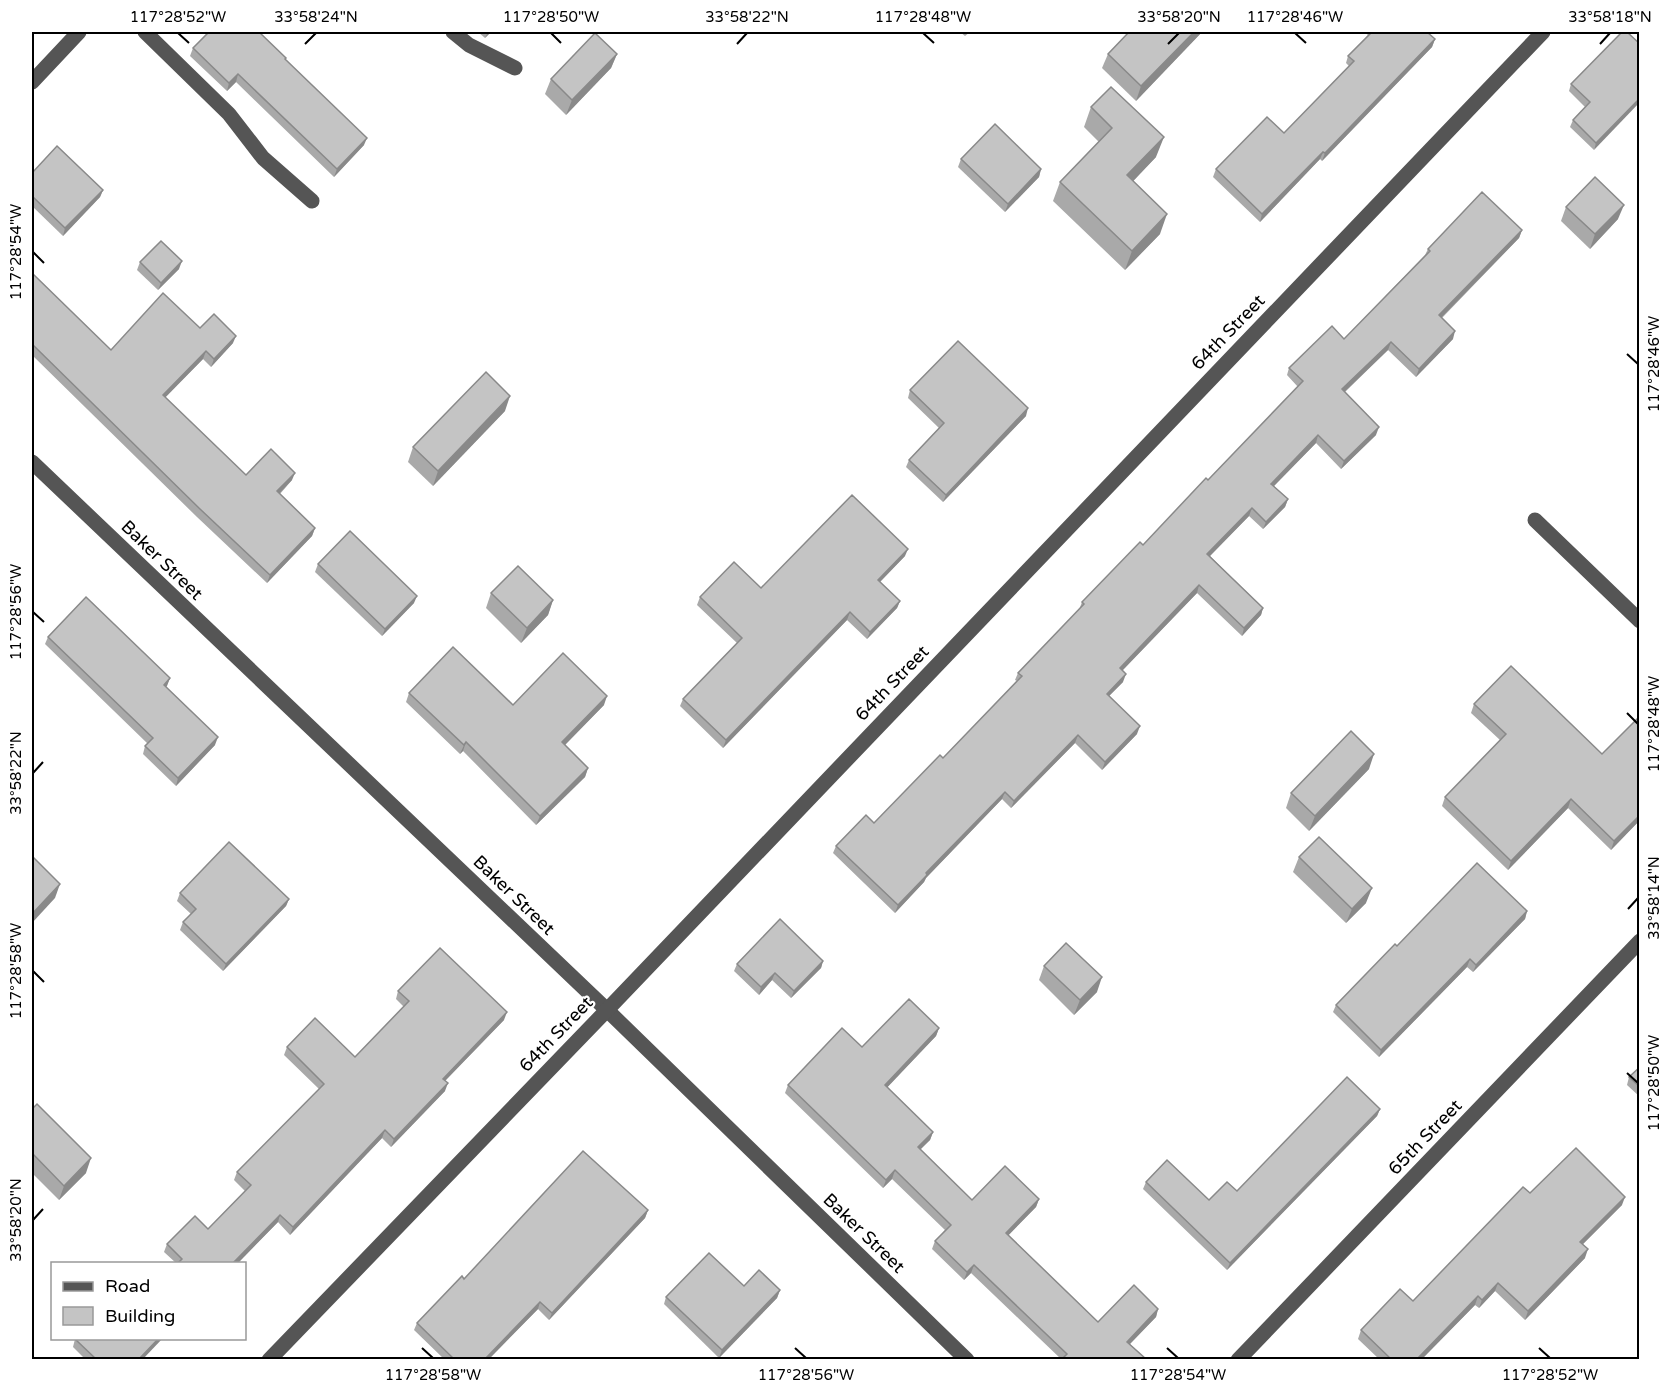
<svg xmlns="http://www.w3.org/2000/svg" width="1671" height="1391" font-family="'Varela Round',sans-serif">
	<style>
		.lines { fill: none; stroke-linecap: round; stroke-linejoin: round }
		.minor { stroke: #555; stroke-width: 15 }
		.wall { fill: #a9a9a9 }
		.shaded-wall { fill: #898989 }
		.building { fill: #c4c4c4; stroke: #898989; stroke-width: 1.5 }
		.ticks { fill: none; stroke: #000; stroke-width: 2 }
		.labels { text-anchor: middle; stroke-width: 4.5; stroke-linejoin: round; paint-order: stroke }
		.street-label { font-size: 18px; fill: #000; stroke: #fff }
		.neatline { fill: none; stroke: #000; stroke-width: 2 }
		.ticks-label { font-size: 15px; text-anchor: middle; fill: #000 }
	</style>
	<rect width="100%" height="100%" fill="#fff"/>
	<g class="lines">
		<g class="minor">
			<polyline points="145,32 229,114 263,158 312,201"/>
			<polyline points="453,32 469,45 515,68"/>
			<polyline points="32,82 79,32"/>
			<polyline points="32,462 607,1010 967,1360"/>
			<polyline points="1535,520 1640,621"/>
			<polyline points="269,1360 607,1010 1543,32"/>
			<polyline points="1238,1360 1640,941"/>
		</g>
	</g>
	<g class="wall">
		<polygon points="208,32 259,32 286,60 364,145 334,177 236,82 227,91 190,56 193,48"/>
		<polygon points="478,32 491,32 485,38"/>
		<polygon points="960,32 970,32 965,36"/>
		<polygon points="1129,32 1202,32 1136,101 1102,68 1108,54"/>
		<polygon points="1364,32 1431,32 1429,34 1435,39 1432,47 1322,161 1320,159 1260,222 1213,177 1216,169 1284,133 1349,66 1346,63 1348,56 1368,35"/>
		<polygon points="1640,44 1594,150 1570,127 1573,120 1585,107 1569,91 1571,84"/>
		<polygon points="617,54 611,68 566,115 545,94 551,79"/>
		<polygon points="1091,107 1156,157 1133,181 1160,234 1125,270 1053,201 1060,182 1099,142 1084,127"/>
		<polygon points="961,159 1041,169 1039,177 1005,212 958,167"/>
		<polygon points="32,173 103,190 100,197 63,236 32,206"/>
		<polygon points="1566,207 1618,219 1590,249 1561,221"/>
		<polygon points="1522,230 1519,238 1442,318 1453,339 1416,377 1388,350 1345,392 1376,435 1341,469 1316,443 1274,486 1288,499 1285,507 1263,529 1249,516 1210,556 1263,608 1261,615 1242,636 1197,593 1122,671 1123,682 1109,696 1137,734 1102,770 1075,743 1011,808 1002,799 926,878 924,882 895,913 833,853 836,846 874,823 943,758 1017,681 1015,680 1018,673 1079,610 1082,602 1143,545 1208,480 1298,387 1287,375 1289,368 1344,339 1425,255 1428,249"/>
		<polygon points="140,262 179,269 158,290 137,270"/>
		<polygon points="32,273 111,350 200,328 233,343 211,367 203,359 165,397 246,475 292,480 280,494 315,528 312,536 267,583 197,517 32,355"/>
		<polygon points="910,390 1026,416 943,502 906,467 909,460 939,428 908,398"/>
		<polygon points="505,411 433,486 408,462 413,447"/>
		<polygon points="905,556 880,582 900,601 897,608 867,639 847,620 723,748 680,706 683,699 737,643 697,605 700,597 761,588"/>
		<polygon points="318,564 414,603 382,636 315,572"/>
		<polygon points="491,593 553,600 548,615 521,643 486,608"/>
		<polygon points="48,637 170,678 166,687 215,745 176,786 143,754 145,746 148,744 45,644"/>
		<polygon points="409,693 513,705 604,705 565,745 588,768 585,777 536,825 463,751 460,754 406,702"/>
		<polygon points="1474,704 1602,754 1640,716 1640,820 1611,850 1568,808 1508,870 1442,806 1445,797 1500,740 1471,713"/>
		<polygon points="1369,769 1309,831 1286,808 1291,793"/>
		<polygon points="1299,857 1366,903 1346,923 1293,872"/>
		<polygon points="180,893 289,899 286,906 223,971 180,930 183,922 191,914 177,901"/>
		<polygon points="1527,911 1525,919 1473,972 1467,967 1379,1057 1333,1012 1336,1005 1397,946"/>
		<polygon points="823,961 821,968 791,998 772,980 759,995 734,971 737,964"/>
		<polygon points="1044,966 1097,992 1074,1015 1039,980"/>
		<polygon points="398,991 504,1020 445,1081 445,1091 391,1147 382,1138 290,1235 278,1222 238,1263 176,1263 164,1252 167,1244 208,1229 245,1191 234,1180 237,1172 319,1089 284,1055 287,1047 355,1057 404,1007 396,999"/>
		<polygon points="939,1028 936,1036 887,1087 933,1132 930,1140 920,1149 972,1200 1039,1199 1036,1207 1008,1235 1098,1322 1158,1309 1156,1317 1130,1344 1146,1359 1061,1359 971,1273 964,1280 932,1249 935,1241 945,1230 892,1179 883,1188 785,1093 788,1085 862,1047"/>
		<polygon points="1640,1067 1640,1097 1627,1085 1629,1077"/>
		<polygon points="32,1109 86,1173 59,1200 32,1173"/>
		<polygon points="1380,1109 1377,1116 1227,1270 1143,1189 1146,1182 1209,1200 1237,1191"/>
		<polygon points="1530,1193 1622,1205 1583,1244 1585,1258 1525,1320 1495,1291 1479,1308 1475,1305 1422,1359 1379,1359 1358,1339 1361,1330 1413,1301"/>
		<polygon points="648,1210 645,1218 549,1320 538,1309 489,1359 444,1359 414,1330 417,1323 464,1279"/>
		<polygon points="744,1286 780,1290 777,1298 719,1358 664,1304 666,1297"/>
		<polygon points="75,1339 143,1359 85,1359 73,1347"/>
	</g>
	<g class="shaded-wall">
		<polygon points="488,32 491,32 485,38"/>
		<polygon points="1194,32 1202,32 1136,101 1141,86"/>
		<polygon points="1435,39 1432,47 1322,161 1325,153"/>
		<polygon points="617,54 611,68 566,115 572,100"/>
		<polygon points="238,74 236,82 227,91 229,83"/>
		<polygon points="1640,98 1640,102 1594,150 1596,143"/>
		<polygon points="1164,137 1156,157 1120,195 1127,175"/>
		<polygon points="367,138 364,145 334,177 337,169"/>
		<polygon points="1323,152 1320,159 1260,222 1262,214"/>
		<polygon points="1041,169 1039,177 1005,212 1008,204"/>
		<polygon points="103,190 100,197 63,236 65,228"/>
		<polygon points="1624,205 1618,219 1590,249 1595,234"/>
		<polygon points="1167,214 1160,234 1125,270 1132,251"/>
		<polygon points="1522,230 1519,238 1436,323 1439,315"/>
		<polygon points="182,261 179,269 158,290 161,283"/>
		<polygon points="1455,331 1453,339 1416,377 1419,369"/>
		<polygon points="236,336 233,343 211,367 214,359"/>
		<polygon points="1391,342 1388,350 1339,397 1342,389"/>
		<polygon points="206,351 203,359 160,403 163,395"/>
		<polygon points="510,396 505,411 433,486 438,471"/>
		<polygon points="1028,408 1026,416 943,502 946,495"/>
		<polygon points="1379,427 1376,435 1341,469 1344,461"/>
		<polygon points="1318,435 1316,443 1269,491 1271,484"/>
		<polygon points="295,473 292,480 274,499 277,491"/>
		<polygon points="1288,499 1285,507 1263,529 1266,522"/>
		<polygon points="1252,508 1249,516 1204,562 1207,554"/>
		<polygon points="315,528 312,536 267,583 270,575"/>
		<polygon points="908,549 905,556 875,587 878,580"/>
		<polygon points="1199,585 1197,593 1117,676 1120,668"/>
		<polygon points="417,596 414,603 382,636 385,629"/>
		<polygon points="553,600 548,615 521,643 527,628"/>
		<polygon points="900,601 897,608 867,639 870,632"/>
		<polygon points="1263,608 1261,615 1242,636 1244,628"/>
		<polygon points="850,612 847,620 723,748 726,740"/>
		<polygon points="1126,674 1123,682 1104,701 1107,694"/>
		<polygon points="170,678 167,686 161,692 164,685"/>
		<polygon points="607,696 604,705 559,751 562,742"/>
		<polygon points="1140,726 1137,734 1102,770 1105,762"/>
		<polygon points="1078,735 1075,743 1011,808 1014,801"/>
		<polygon points="218,737 215,745 176,786 178,778"/>
		<polygon points="466,742 463,751 460,754 464,745"/>
		<polygon points="1374,754 1369,769 1309,831 1315,816"/>
		<polygon points="588,768 585,777 536,825 540,816"/>
		<polygon points="1005,792 1002,799 926,878 924,882 895,913 898,905 926,873"/>
		<polygon points="1571,799 1568,808 1508,870 1511,861"/>
		<polygon points="1640,815 1640,820 1611,850 1614,841"/>
		<polygon points="60,884 55,898 32,923 32,914"/>
		<polygon points="1372,888 1366,903 1346,923 1352,909"/>
		<polygon points="289,899 286,906 223,971 226,964"/>
		<polygon points="1527,911 1525,919 1473,972 1476,965"/>
		<polygon points="1470,959 1467,967 1379,1057 1381,1050"/>
		<polygon points="823,961 821,968 791,998 794,991"/>
		<polygon points="775,973 772,980 759,995 761,987"/>
		<polygon points="1102,977 1097,992 1074,1015 1080,1000"/>
		<polygon points="507,1012 504,1020 440,1086 443,1079"/>
		<polygon points="939,1028 936,1036 882,1093 885,1085"/>
		<polygon points="448,1083 445,1091 391,1147 394,1139"/>
		<polygon points="1380,1109 1377,1116 1227,1270 1230,1263"/>
		<polygon points="385,1130 382,1138 290,1235 293,1227"/>
		<polygon points="933,1132 930,1140 915,1155 918,1147"/>
		<polygon points="91,1158 86,1173 59,1200 64,1186"/>
		<polygon points="895,1170 892,1179 883,1188 886,1180"/>
		<polygon points="1625,1197 1622,1205 1577,1250 1580,1242"/>
		<polygon points="1039,1199 1036,1207 1003,1241 1006,1233"/>
		<polygon points="648,1210 645,1218 549,1320 552,1313"/>
		<polygon points="280,1215 278,1222 238,1263 233,1263"/>
		<polygon points="1588,1249 1585,1258 1525,1320 1528,1311"/>
		<polygon points="974,1265 971,1273 964,1280 967,1272"/>
		<polygon points="1498,1283 1495,1291 1479,1308 1482,1300"/>
		<polygon points="780,1290 777,1298 719,1358 722,1350"/>
		<polygon points="1478,1296 1475,1305 1422,1359 1417,1359"/>
		<polygon points="540,1302 538,1309 489,1359 485,1359"/>
		<polygon points="1158,1309 1156,1317 1124,1350 1127,1342"/>
		<polygon points="159,1338 163,1338 143,1359 139,1359"/>
	</g>
	<g class="building">
		<polygon points="209,32 259,32 286,58 285,59 367,138 337,169 238,74 229,83 193,48"/>
		<polygon points="1129,32 1194,32 1141,86 1108,54"/>
		<polygon points="1372,32 1427,32 1435,39 1325,153 1323,152 1262,214 1216,169 1267,117 1284,133 1354,61 1348,56"/>
		<polygon points="1622,32 1627,32 1640,44 1640,98 1596,143 1573,120 1590,102 1571,84"/>
		<polygon points="595,33 617,54 572,100 551,79"/>
		<polygon points="1111,87 1164,137 1127,175 1167,214 1132,251 1060,182 1112,128 1091,107"/>
		<polygon points="995,124 1041,169 1008,204 961,159"/>
		<polygon points="57,146 103,190 65,228 32,196 32,173"/>
		<polygon points="1595,177 1624,205 1595,234 1566,207"/>
		<polygon points="1482,192 1522,230 1439,315 1455,331 1419,369 1391,342 1342,389 1379,427 1344,461 1318,435 1271,484 1288,499 1266,522 1252,508 1207,554 1263,608 1244,628 1199,585 1120,668 1126,674 1107,694 1140,726 1105,762 1078,735 1014,801 1005,792 926,873 927,875 898,905 836,846 866,815 874,823 940,755 943,758 1022,676 1018,673 1084,604 1082,602 1140,542 1143,545 1206,478 1208,480 1303,381 1289,368 1332,326 1344,339 1430,251 1428,249"/>
		<polygon points="161,241 182,261 161,283 140,262"/>
		<polygon points="32,273 111,350 163,293 200,328 214,314 236,336 214,359 206,351 163,395 246,475 271,449 295,473 277,491 315,528 270,575 200,509 32,344"/>
		<polygon points="958,341 1028,408 946,495 909,460 944,423 910,390"/>
		<polygon points="486,372 510,396 438,471 413,447"/>
		<polygon points="852,495 908,549 878,580 900,601 870,632 850,612 726,740 683,699 742,638 700,597 734,562 761,588"/>
		<polygon points="350,531 417,596 385,629 318,564"/>
		<polygon points="518,566 553,600 527,628 491,593"/>
		<polygon points="86,597 170,678 164,685 218,737 178,778 145,746 153,738 48,637"/>
		<polygon points="453,647 513,705 563,653 607,696 562,742 588,768 540,816 466,742 464,745 409,693"/>
		<polygon points="1511,666 1602,754 1640,716 1640,815 1614,841 1571,799 1511,861 1445,797 1506,734 1474,704"/>
		<polygon points="1351,731 1374,754 1315,816 1291,793"/>
		<polygon points="1319,837 1372,888 1352,909 1299,857"/>
		<polygon points="229,842 289,899 226,964 183,922 196,909 180,893"/>
		<polygon points="33,857 60,884 32,914 32,858"/>
		<polygon points="1477,863 1527,911 1476,965 1470,959 1381,1050 1336,1005 1395,944 1397,946"/>
		<polygon points="780,919 823,961 794,991 775,973 761,987 737,964"/>
		<polygon points="1066,943 1102,977 1080,1000 1044,966"/>
		<polygon points="440,948 507,1012 443,1079 448,1083 394,1139 385,1130 293,1227 280,1215 233,1263 178,1263 182,1259 167,1244 195,1216 208,1229 251,1185 237,1172 324,1084 287,1047 315,1018 355,1057 409,1001 398,991"/>
		<polygon points="909,999 939,1028 885,1085 933,1132 918,1147 972,1200 1005,1166 1039,1199 1006,1233 1098,1322 1134,1285 1158,1309 1127,1342 1146,1359 1062,1359 1067,1354 974,1265 967,1272 935,1241 951,1225 895,1170 886,1180 788,1085 842,1028 862,1047"/>
		<polygon points="1640,1067 1640,1087 1629,1077"/>
		<polygon points="1347,1077 1380,1109 1230,1263 1146,1182 1167,1160 1209,1200 1227,1182 1237,1191"/>
		<polygon points="37,1104 91,1158 64,1186 32,1153 32,1109"/>
		<polygon points="1576,1148 1625,1197 1580,1242 1588,1249 1528,1311 1498,1283 1482,1300 1478,1296 1417,1359 1391,1359 1361,1330 1400,1289 1413,1301 1523,1187 1530,1193"/>
		<polygon points="583,1151 648,1210 552,1313 540,1302 485,1359 454,1359 417,1323 462,1276 464,1279"/>
		<polygon points="709,1253 744,1286 759,1270 780,1290 722,1350 666,1297"/>
		<polygon points="76,1338 159,1338 139,1359 96,1359 75,1339"/>
	</g>
	<path class="ticks" d="M 178,33 L 189,43M 551,33 L 561,43M 923,33 L 934,43M 1295,33 L 1306,43M 305,44 L 316,33M 737,44 L 747,33M 1168,44 L 1179,33M 1600,44 L 1610,33M 33,252 L 44,263M 1627,354 L 1638,364M 33,612 L 44,622M 1627,713 L 1638,724M 33,773 L 43,762M 1628,909 L 1638,898M 33,971 L 44,982M 1627,1073 L 1638,1083M 33,1220 L 43,1209M 422,1348 L 433,1358M 795,1348 L 806,1358M 1167,1348 L 1178,1358M 1539,1348 L 1550,1358"/>
	<g class="labels">
		<g class="street-label">
			<text transform="translate(1228 332) rotate(-46)" y="6">64th Street</text>
			<text transform="translate(162 560) rotate(44)" y="6">Baker Street</text>
			<text transform="translate(892 683) rotate(-46)" y="6">64th Street</text>
			<text transform="translate(514 895) rotate(44)" y="6">Baker Street</text>
			<text transform="translate(556 1034) rotate(-46)" y="6">64th Street</text>
			<text transform="translate(1425 1137) rotate(-46)" y="6">65th Street</text>
			<text transform="translate(864 1233) rotate(44)" y="6">Baker Street</text>
		</g>
	</g>
	<rect width="1671" height="1391" fill="none" stroke="#ffffff" stroke-width="66"/>
	<rect x="51" y="1262" width="195" height="78" fill="#ffffff" stroke="#999999" stroke-width="1.5"/>
	<rect x="63" y="1282" width="30" height="9" fill="#555555" stroke="#999999" stroke-width="1.5"/>
	<text x="105" y="1292" font-size="18" fill="#000000">Road</text>
	<rect x="63" y="1307" width="30" height="18" fill="#c4c4c4" stroke="#999999" stroke-width="1.5"/>
	<text x="105" y="1322" font-size="18" fill="#000000">Building</text>
	<rect x="33" y="33" width="1605" height="1325" class="neatline"/>
	<g class="ticks-label">
		<text x="178" y="22">117°28'52"W</text>
		<text x="316" y="22">33°58'24"N</text>
		<text x="551" y="22">117°28'50"W</text>
		<text x="747" y="22">33°58'22"N</text>
		<text x="923" y="22">117°28'48"W</text>
		<text x="1179" y="22">33°58'20"N</text>
		<text x="1295" y="22">117°28'46"W</text>
		<text x="1610" y="22">33°58'18"N</text>
		<text transform="translate(16 252) rotate(-90)" y="5">117°28'54"W</text>
		<text transform="translate(1654 364) rotate(-90)" y="5">117°28'46"W</text>
		<text transform="translate(16 612) rotate(-90)" y="5">117°28'56"W</text>
		<text transform="translate(1654 724) rotate(-90)" y="5">117°28'48"W</text>
		<text transform="translate(16 773) rotate(-90)" y="5">33°58'22"N</text>
		<text transform="translate(1654 898) rotate(-90)" y="5">33°58'14"N</text>
		<text transform="translate(16 971) rotate(-90)" y="5">117°28'58"W</text>
		<text transform="translate(1654 1083) rotate(-90)" y="5">117°28'50"W</text>
		<text transform="translate(16 1220) rotate(-90)" y="5">33°58'20"N</text>
		<text x="433" y="1380">117°28'58"W</text>
		<text x="806" y="1380">117°28'56"W</text>
		<text x="1178" y="1380">117°28'54"W</text>
		<text x="1550" y="1380">117°28'52"W</text>
	</g>
</svg>
